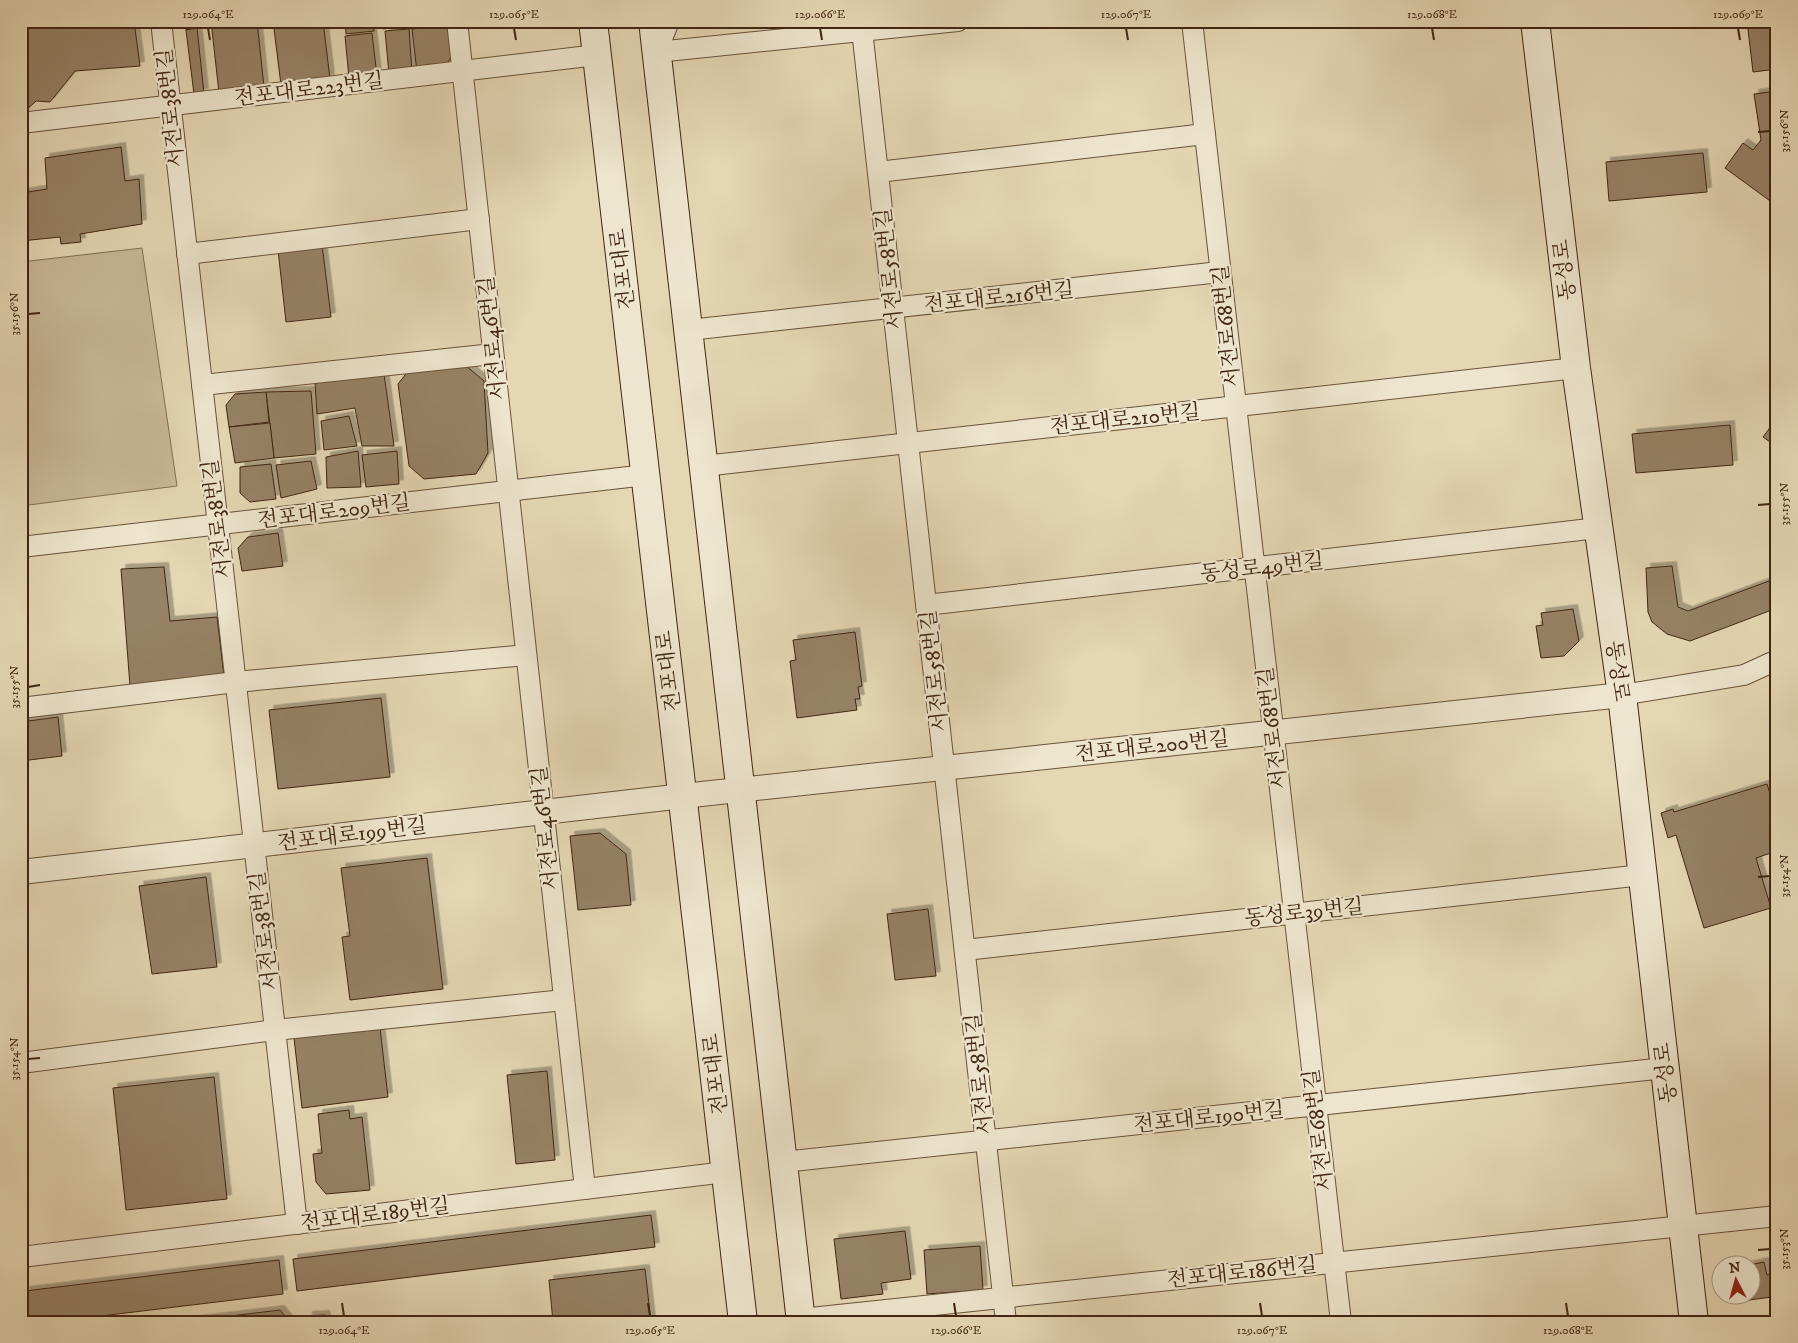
<svg xmlns="http://www.w3.org/2000/svg" width="1798" height="1343" font-family="'IM FELL DW Pica','Noto Serif KR',serif">
	<style>
		.green { fill: #c9b998; stroke: #856f55 }
		.building { fill: #968266; stroke: #412512; filter: url(#shadow) }
		.lines { fill: none; stroke-linecap: round; stroke-linejoin: round }
		.minor-casing { stroke: #6a523a; stroke-width: 22 }
		.tertiary-casing { stroke: #6a523a; stroke-width: 26 }
		.secondary-casing { stroke: #412512; stroke-width: 30 }
		.minor { stroke: #eee5ce; stroke-width: 20 }
		.tertiary { stroke: #eee5ce; stroke-width: 24 }
		.secondary { stroke: #eee5ce; stroke-width: 28 }
		.ticks { fill: none; stroke: #412512; stroke-width: 2 }
		.labels { text-anchor: middle; stroke-width: 4.5; stroke-linejoin: round; paint-order: stroke }
		.street-label { font-size: 21px; fill: #412512; stroke: #eee5ce }
		.neatline { fill: none; stroke: #412512; stroke-width: 2 }
		.ticks-label { font-size: 12px; text-anchor: middle; fill: #412512 }
	</style>
	<defs>
		<filter id="shadow"><feDropShadow dx="4.5" dy="-4.5" stdDeviation="0" flood-color="#0004"/></filter>
	</defs>
	<rect width="100%" height="100%" fill="#e5d7b4"/>
	<filter id="stains"><feTurbulence type="fractalNoise" baseFrequency=".004" numOctaves="4"/><feColorMatrix values="0 0 0 0 .2 0 0 0 0 .09 0 0 0 0 .02 0 0 0 .5 -.17"/></filter>
	<radialGradient id="worn" r=".72"><stop offset=".6" stop-color="#630" stop-opacity="0"/><stop offset="1" stop-color="#630" stop-opacity=".3"/></radialGradient>
	<polygon class="green" points="142,248 177,486 21,506 21,262"/>
	<g class="building">
		<polygon points="21,21 134,21 140,66 75,71 50,102 36,101 21,115"/>
		<polygon points="185,21 197,21 197,28 186,30"/>
		<polygon points="211,21 257,21 264,87 219,93"/>
		<polygon points="273,21 323,21 330,79 281,85"/>
		<polygon points="345,21 373,21 374,31 346,34"/>
		<polygon points="382,21 407,21 407,26 383,29"/>
		<polygon points="411,21 448,21 448,23 411,26"/>
		<polygon points="1747,21 1777,21 1777,69 1753,72"/>
		<polygon points="448,26 452,56 443,69 417,72 412,29"/>
		<polygon points="197,28 204,93 194,94 186,30"/>
		<polygon points="409,29 412,71 389,74 385,31"/>
		<polygon points="372,33 377,76 349,78 345,36"/>
		<polygon points="1777,91 1777,142 1772,143 1776,151 1770,160 1777,165 1777,206 1725,168 1743,143 1753,150 1761,140 1754,94"/>
		<polygon points="121,147 125,181 139,179 142,224 80,234 81,242 61,244 60,237 21,241 21,183 22,193 47,189 45,158"/>
		<polygon points="1703,153 1707,192 1609,201 1606,162"/>
		<polygon points="322,244 331,317 286,322 278,250"/>
		<polygon points="465,365 484,381 488,453 476,474 424,479 409,466 398,384 409,370"/>
		<polygon points="384,374 394,446 362,446 355,408 317,414 315,382"/>
		<polygon points="311,391 316,454 274,458 266,392"/>
		<polygon points="266,392 269,422 229,427 226,405 235,394"/>
		<polygon points="349,416 357,446 324,450 321,421"/>
		<polygon points="1777,418 1777,447 1763,437"/>
		<polygon points="270,423 274,458 235,463 229,427"/>
		<polygon points="1730,425 1733,465 1636,473 1632,434"/>
		<polygon points="358,451 361,487 327,488 326,457"/>
		<polygon points="397,451 399,484 366,487 362,455"/>
		<polygon points="311,461 317,489 281,498 276,465"/>
		<polygon points="271,464 276,499 250,502 240,493 240,467"/>
		<polygon points="278,533 283,566 242,571 238,548 248,537"/>
		<polygon points="1672,566 1678,607 1688,611 1777,578 1777,608 1690,641 1667,634 1652,622 1648,612 1646,568"/>
		<polygon points="164,567 170,621 217,617 224,676 130,686 121,569"/>
		<polygon points="1573,609 1579,641 1564,656 1541,658 1536,626 1543,625 1541,613"/>
		<polygon points="855,632 862,686 858,687 860,699 855,699 857,710 797,718 790,661 796,660 793,640"/>
		<polygon points="381,698 390,777 278,789 269,710"/>
		<polygon points="58,717 62,756 21,761 21,722"/>
		<polygon points="1767,784 1772,800 1777,799 1777,851 1756,858 1771,908 1704,928 1676,835 1668,838 1661,813 1673,809 1674,812"/>
		<polygon points="600,833 626,854 631,905 578,910 570,836"/>
		<polygon points="427,858 443,989 350,1000 342,937 350,936 341,868"/>
		<polygon points="206,877 217,967 152,974 139,886"/>
		<polygon points="928,909 936,976 895,980 887,914"/>
		<polygon points="380,1028 388,1097 302,1108 294,1038"/>
		<polygon points="547,1071 555,1160 516,1164 507,1075"/>
		<polygon points="214,1077 227,1199 126,1210 113,1088"/>
		<polygon points="349,1110 350,1119 362,1117 370,1190 326,1194 316,1182 313,1154 322,1153 318,1114"/>
		<polygon points="651,1215 655,1247 297,1291 293,1259"/>
		<polygon points="905,1231 911,1279 881,1283 883,1294 841,1299 834,1239"/>
		<polygon points="980,1246 983,1290 927,1294 924,1250"/>
		<polygon points="279,1260 283,1294 51,1322 29,1322 25,1291"/>
		<polygon points="1764,1262 1767,1275 1777,1273 1777,1303 1773,1303 1772,1297 1749,1300 1750,1266 1745,1266"/>
		<polygon points="645,1269 651,1322 553,1322 549,1280"/>
		<polygon points="280,1310 290,1322 188,1322 189,1321"/>
		<polygon points="325,1315 327,1322 308,1322 308,1316"/>
	</g>
	<g class="lines">
		<g class="minor-casing">
			<g id="minor">
				<polyline points="161,21 297,1224"/>
				<polyline points="457,21 585,1189"/>
				<polyline points="669,21 657,52 958,21"/>
				<polyline points="861,21 1006,1322"/>
				<polyline points="1192,21 1341,1322"/>
				<polyline points="21,123 597,55"/>
				<polyline points="878,172 1205,134"/>
				<polyline points="187,254 479,219"/>
				<polyline points="689,330 1220,272"/>
				<polyline points="202,385 493,354"/>
				<polyline points="704,466 1576,368"/>
				<polyline points="21,547 646,475"/>
				<polyline points="926,605 1598,528"/>
				<polyline points="1622,695 1744,675 1777,660"/>
				<polyline points="21,708 236,682 526,655"/>
				<polyline points="965,950 1642,875"/>
				<polyline points="21,1063 275,1030 564,1000"/>
				<polyline points="783,1162 1665,1068"/>
				<polyline points="21,1257 726,1172"/>
				<polyline points="801,1319 1777,1216"/>
			</g>
		</g>
		<g class="tertiary-casing">
			<polyline id="tertiary" points="21,872 683,796 1622,695"/>
		</g>
		<g class="secondary-casing">
			<g id="secondary">
				<polyline points="593,21 743,1322"/>
				<polyline points="653,21 801,1322"/>
				<polyline points="1535,21 1576,368 1622,695 1694,1322"/>
			</g>
		</g>
		<use href="#minor" class="minor"/>
		<use href="#tertiary" class="tertiary"/>
		<use href="#secondary" class="secondary"/>
	</g>
	<path class="ticks" d="M 208,28 L 210,40M 514,28 L 516,40M 820,28 L 822,40M 1126,28 L 1128,40M 1432,28 L 1434,40M 1738,28 L 1740,40M 1758,132 L 1770,131M 28,314 L 40,313M 1758,505 L 1770,504M 28,687 L 40,685M 1758,877 L 1770,876M 28,1059 L 40,1058M 1758,1250 L 1770,1249M 342,1303 L 344,1316M 648,1303 L 650,1316M 954,1303 L 956,1316M 1260,1303 L 1262,1316M 1566,1303 L 1568,1316"/>
	<g class="labels">
		<g class="street-label">
			<text transform="translate(309 89) rotate(-7)" y="7">전포대로223번길</text>
			<text transform="translate(170 108) rotate(-96)" y="7">서전로38번길</text>
			<text transform="translate(622 269) rotate(-97)" y="7">전포대로</text>
			<text transform="translate(889 269) rotate(-96)" y="7">서전로58번길</text>
			<text transform="translate(1564 270) rotate(-97)" y="7">동성로</text>
			<text transform="translate(999 297) rotate(-6)" y="7">전포대로216번길</text>
			<text transform="translate(1226 326) rotate(-96)" y="7">서전로68번길</text>
			<text transform="translate(492 338) rotate(-96)" y="7">서전로46번길</text>
			<text transform="translate(1125 419) rotate(-6)" y="7">전포대로210번길</text>
			<text transform="translate(334 511) rotate(-7)" y="7">전포대로209번길</text>
			<text transform="translate(217 519) rotate(-97)" y="7">서전로38번길</text>
			<text transform="translate(1262 567) rotate(-6)" y="7">동성로49번길</text>
			<text transform="translate(668 671) rotate(-97)" y="7">전포대로</text>
			<text transform="translate(934 671) rotate(-96)" y="7">서전로58번길</text>
			<text transform="translate(1618 671) rotate(82)" y="7">동성로</text>
			<text transform="translate(1272 728) rotate(-97)" y="7">서전로68번길</text>
			<text transform="translate(1152 746) rotate(-6)" y="7">전포대로200번길</text>
			<text transform="translate(545 828) rotate(-96)" y="7">서전로46번길</text>
			<text transform="translate(352 834) rotate(-7)" y="7">전포대로199번길</text>
			<text transform="translate(1304 912) rotate(-6)" y="7">동성로39번길</text>
			<text transform="translate(264 931) rotate(-97)" y="7">서전로38번길</text>
			<text transform="translate(1665 1073) rotate(-97)" y="7">동성로</text>
			<text transform="translate(715 1074) rotate(-97)" y="7">전포대로</text>
			<text transform="translate(979 1074) rotate(-96)" y="7">서전로58번길</text>
			<text transform="translate(1209 1117) rotate(-6)" y="7">전포대로190번길</text>
			<text transform="translate(1318 1130) rotate(-97)" y="7">서전로68번길</text>
			<text transform="translate(375 1214) rotate(-7)" y="7">전포대로189번길</text>
			<text transform="translate(1242 1272) rotate(-6)" y="7">전포대로186번길</text>
		</g>
	</g>
	<rect width="1798" height="1343" fill="none" stroke="#e5d7b4" stroke-width="55"/>
	<g transform="translate(1736 1280) rotate(354)"><circle r="24" fill="#eee5ce" stroke="#a99883"/>
	<path d="M0-4L9 19L0 12L-9 19Z" fill="#8f2418"/>
	<text y="-8" font-size="14" font-weight="bold" text-anchor="middle" fill="#412512">N</text>
	</g>
	<rect x="28" y="28" width="1742" height="1288" class="neatline"/>
	<g class="ticks-label">
		<text x="208" y="18">129.064°E</text>
		<text x="514" y="18">129.065°E</text>
		<text x="820" y="18">129.066°E</text>
		<text x="1126" y="18">129.067°E</text>
		<text x="1432" y="18">129.068°E</text>
		<text x="1738" y="18">129.069°E</text>
		<text transform="translate(1784 131) rotate(-90)" y="4">35.156°N</text>
		<text transform="translate(14 314) rotate(-90)" y="4">35.156°N</text>
		<text transform="translate(1784 504) rotate(-90)" y="4">35.155°N</text>
		<text transform="translate(14 687) rotate(-90)" y="4">35.155°N</text>
		<text transform="translate(1784 876) rotate(-90)" y="4">35.154°N</text>
		<text transform="translate(14 1059) rotate(-90)" y="4">35.154°N</text>
		<text transform="translate(1784 1249) rotate(-90)" y="4">35.153°N</text>
		<text x="344" y="1334">129.064°E</text>
		<text x="650" y="1334">129.065°E</text>
		<text x="956" y="1334">129.066°E</text>
		<text x="1262" y="1334">129.067°E</text>
		<text x="1568" y="1334">129.068°E</text>
	</g>
	<rect width="100%" height="100%" filter="url(#stains)"/>
	<rect width="100%" height="100%" fill="url(#worn)"/>
</svg>
